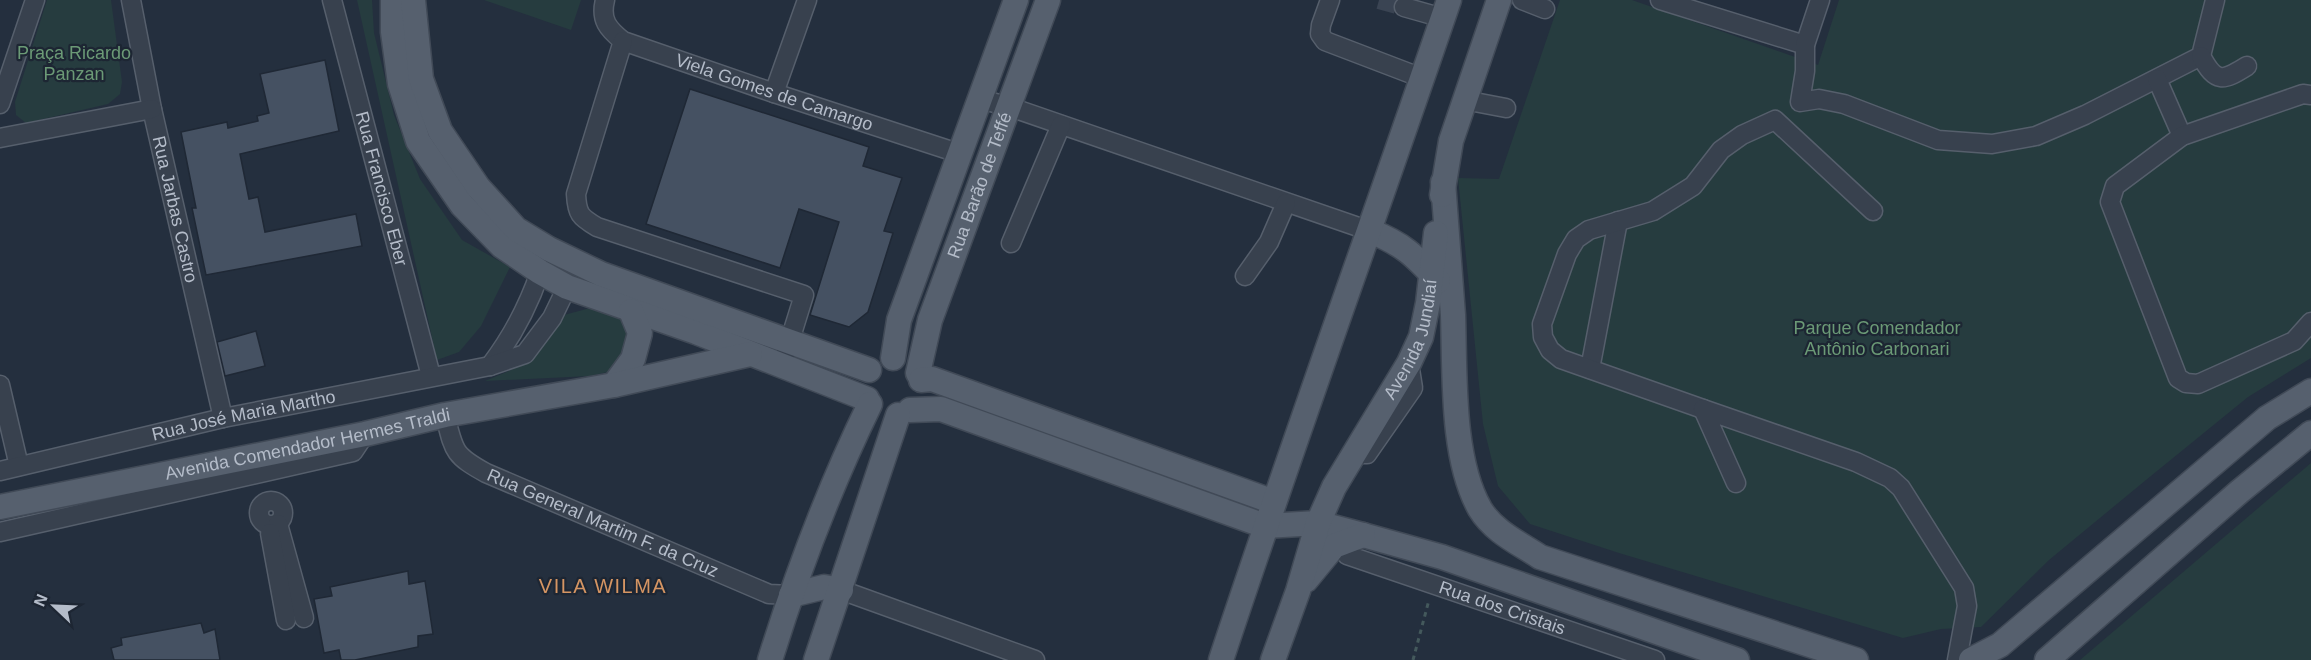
<svg xmlns="http://www.w3.org/2000/svg" width="2311" height="660" font-family="Arial,sans-serif">
	<style>
		.green { fill: #263c3f }
		.building { fill: #455162; stroke: #1f2835; stroke-width: 1.5 }
		.lines { fill: none; stroke-linecap: round; stroke-linejoin: round }
		.minor-tunnel { stroke: #3a4453; stroke-width: 18; stroke-dasharray: 18 9; stroke-linecap: butt }
		.minor-casing { stroke: #565f6c; stroke-width: 21 }
		.major-casing { stroke: #414a57; stroke-width: 27 }
		.path { stroke: #44595c; stroke-width: 3; stroke-dasharray: 4.5 4.5; stroke-linecap: butt }
		.minor { stroke: #38414e; stroke-width: 18 }
		.major { stroke: #56606e; stroke-width: 24 }
		.labels { text-anchor: middle; stroke-width: 4.5; stroke-linejoin: round; paint-order: stroke }
		.park-label { font-size: 18px; fill: #6b9a76; stroke: #1d2633 }
		.street-label { font-size: 18px; fill: #b4bcc9; stroke: #1d2633 }
		.neighbourhood-label { font-size: 20px; letter-spacing: 1.5px; fill: #d59563; stroke: #1d2633 }
	</style>
	<rect width="100%" height="100%" fill="#242f3e"/>
	<g class="green">
		<polygon points="47,0 111,0 122,82 120,94 108,104 26,123 16,115 15,102"/>
		<polygon points="357,0 372,0 374,33 394,115 420,179 462,240 510,267 481,326 459,352 437,360"/>
		<polygon points="484,0 581,0 571,30"/>
		<polygon points="1560,0 1632,0 1818,65 1839,0 2311,0 2311,358 2248,397 2146,480 2049,560 1981,627 1941,629 1903,638 1619,553 1530,524 1498,486 1483,424 1458,178 1499,179"/>
		<path d="M 594,307 C 602,310 615,313 621,318 C 635,328 623,356 620,369 L 590,376 L 485,381 L 523,365 L 549,339 L 564,315 Z"/>
		<polygon points="2311,463 2311,660 2080,660"/>
	</g>
	<g class="building">
		<polygon points="325,60 339,131 240,154 249,199 258,197 265,232 356,214 362,246 206,275 192,208 196,208 181,132 227,122 228,128 258,121 257,116 269,113 260,74"/>
		<polygon points="690,89 869,147 863,166 902,178 884,231 893,233 868,312 849,327 810,315 839,222 799,209 780,268 646,224"/>
		<polygon points="256,331 265,366 225,376 217,342"/>
		<polygon points="408,571 409,584 425,581 433,634 418,636 418,647 355,660 341,660 339,650 324,653 314,599 332,596 330,587"/>
		<polygon points="201,623 204,633 215,629 220,660 114,660 111,648 122,645 121,638"/>
	</g>
	<g class="lines">
		<polyline class="minor-tunnel" points="1379,0 1404,7"/>
		<g class="minor-casing">
			<g id="minor">
				<path id="s1" d="M 131,0 L 152,109 L 223,418"/>
				<path id="s2" d="M 332,0 L 431,376"/>
				<path id="s3" d="M 605,0 C 600,20 608,29 623,41 L 774,93 L 961,154"/>
				<polyline points="1330,0 1321,25 1320,34 1325,41 1422,78"/>
				<polyline points="1522,0 1545,9"/>
				<polyline points="1660,0 1805,45"/>
				<polyline points="1820,0 1805,45 1805,71 1800,102 1819,99 1844,104 1938,140 1992,144 2036,136 2085,115 2201,56 2215,0"/>
				<polyline points="1404,7 1443,18"/>
				<path d="M 623,41 L 576,194 C 577,214 580,217 597,227 L 804,295 L 786,353"/>
				<path d="M 2201,56 C 2216,84 2223,81 2247,66"/>
				<polyline points="2157,79 2182,136"/>
				<polyline points="774,93 807,0"/>
				<polyline points="2311,95 2303,94 2182,136 2115,186 2110,202 2178,378 2186,383 2198,384 2294,341 2311,322"/>
				<polyline points="980,99 1010,107 1370,231"/>
				<polyline points="1464,100 1506,108"/>
				<polyline points="0,104 35,0"/>
				<polyline points="0,138 152,109"/>
				<polyline points="1011,243 1061,125"/>
				<polyline points="1245,276 1269,242 1286,203"/>
				<path d="M 490,366 C 512,337 528,307 540,272"/>
				<polyline points="1590,369 1618,221"/>
				<polyline points="0,385 19,466"/>
				<polyline points="1703,409 1561,359 1550,350 1543,337 1542,324 1567,254 1576,239 1589,230 1653,211 1693,186 1721,150 1742,135 1775,120 1873,211"/>
				<path id="s4" d="M 445,415 C 454,451 453,455 486,473 L 769,594 L 791,595"/>
				<polyline points="1353,454 1367,454 1413,388 1409,363"/>
				<path id="s5" d="M 0,471 L 223,418 L 490,366 L 525,354 L 552,318 L 567,287"/>
				<polyline points="1736,483 1703,409 1856,462 1890,478 1901,488 1964,588 1967,606 1957,660"/>
				<circle cx="271" cy="513" r="12"/>
				<polyline points="278,524 304,618"/>
				<polyline points="0,532 353,452 365,434"/>
				<polyline points="270,533 286,620"/>
				<path id="s6" d="M 1347,555 L 1655,660"/>
				<polyline points="841,590 1035,660"/>
			</g>
		</g>
		<g class="major-casing">
			<g id="major">
				<polyline points="393,0 393,32 400,84 418,141 462,205 502,246 540,272 567,287 696,332 867,399"/>
				<polyline points="413,0 421,79 440,131 478,187 516,229 549,249 601,274 869,370"/>
				<path d="M 1443,182 C 1446,226 1450,270 1453,315 C 1455,373 1451,458 1480,509 C 1494,532 1519,543 1540,557 L 1856,660"/>
				<polyline points="1442,195 1451,141 1499,0"/>
				<path d="M 1370,231 C 1403,244 1414,255 1438,281"/>
				<polyline points="893,358 899,320 1016,0"/>
				<path id="s7" d="M 918,373 L 930,320 L 1048,0"/>
				<polyline points="921,380 932,379 1274,502"/>
				<polyline points="614,385 633,359 640,333 631,311"/>
				<polyline points="910,410 941,409 1265,526 1318,523 1363,535 1442,557 1737,660"/>
				<path id="s8" d="M 0,507 L 365,434 L 445,415 L 614,385 L 750,354"/>
				<polyline points="1306,580 1334,546 1363,535"/>
				<polyline points="791,595 824,587 841,590"/>
				<path d="M 770,660 C 797,573 830,486 870,404"/>
				<polyline points="816,660 898,415"/>
				<path d="M 1221,660 C 1294,439 1374,220 1449,0"/>
				<path id="s9" d="M 1273,660 L 1298,591 L 1318,523 L 1334,487 L 1409,363 L 1421,337 L 1428,303 L 1436,233"/>
				<polyline points="1971,660 2000,645 2267,418 2311,391"/>
				<polyline points="2047,660 2239,492 2311,433"/>
			</g>
		</g>
		<polyline class="path" points="1413,660 1429,600"/>
		<use href="#minor" class="minor"/>
		<use href="#major" class="major"/>
	</g>
	<g class="labels">
		<g class="park-label">
			<text x="74" y="59">Praça Ricardo<tspan x="74" dy="21">Panzan</tspan></text>
			<text x="1877" y="334">Parque Comendador<tspan x="1877" dy="21">Antônio Carbonari</tspan></text>
		</g>
		<g class="street-label">
			<text dy="6" stroke="none"><textPath href="#s3" startOffset="208">Viela Gomes de Camargo</textPath></text>
			<text dy="6" stroke="none"><textPath href="#s7" startOffset="198">Rua Barão de Teffé</textPath></text>
			<text dy="6" stroke="none"><textPath href="#s2" startOffset="195">Rua Francisco Eber</textPath></text>
			<text dy="6" stroke="none"><textPath href="#s1" startOffset="214">Rua Jarbas Castro</textPath></text>
			<text dy="6" stroke="none"><textPath href="#s9" startOffset="352">Avenida Jundiaí</textPath></text>
			<text dy="6" stroke="none"><textPath href="#s5" startOffset="250">Rua José Maria Martho</textPath></text>
			<text dy="6" stroke="none"><textPath href="#s8" startOffset="314">Avenida Comendador Hermes Traldi</textPath></text>
			<text dy="6" stroke="none"><textPath href="#s4" startOffset="202">Rua General Martim F. da Cruz</textPath></text>
			<text dy="6" stroke="none"><textPath href="#s6" startOffset="164">Rua dos Cristais</textPath></text>
		</g>
		<g class="neighbourhood-label">
			<text x="603" y="593">VILA WILMA</text>
		</g>
	</g>
	<g transform="translate(54 606) rotate(293)" stroke="#1d2633" stroke-width="4.5" paint-order="stroke">
	<path d="M0-4.5L10 22L0 15L-10 22Z" fill="#b4bcc9"/>
	<text y="-9" font-size="16" font-weight="bold" text-anchor="middle" fill="#b4bcc9">N</text>
	</g>
</svg>
